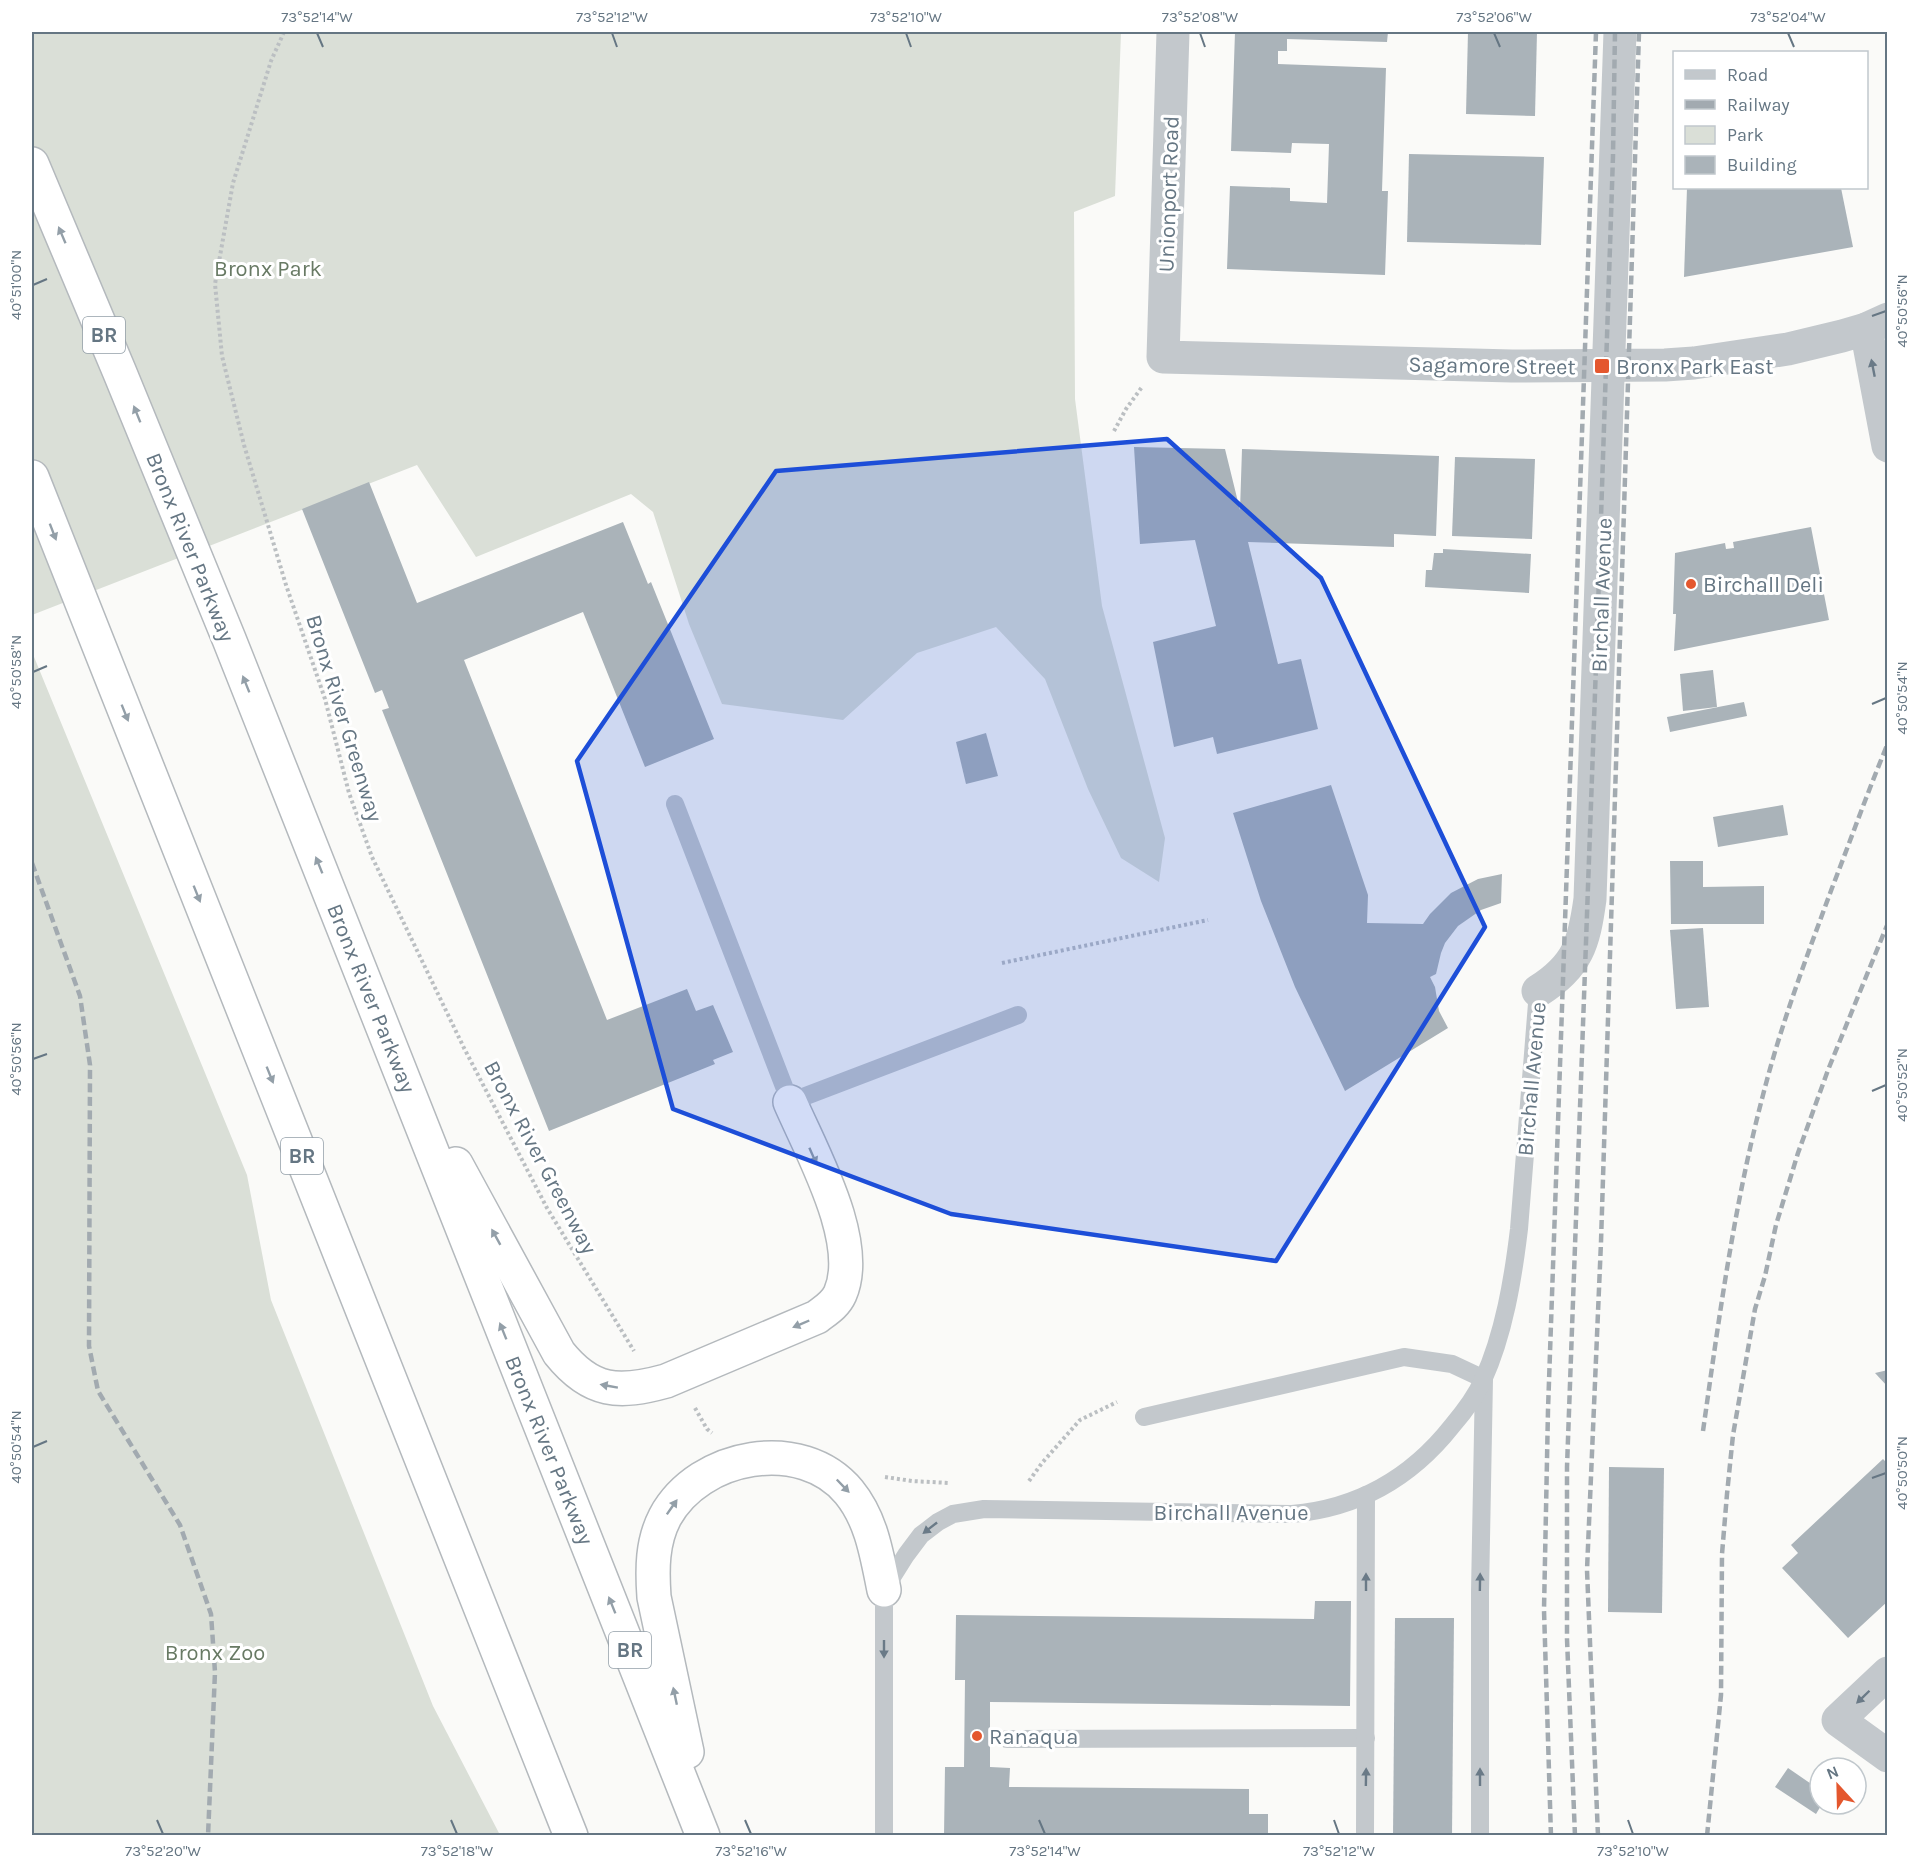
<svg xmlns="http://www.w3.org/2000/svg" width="1919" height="1867" font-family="Karla,sans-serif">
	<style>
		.green { fill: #dadfd7 }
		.building { fill: #aab3b9 }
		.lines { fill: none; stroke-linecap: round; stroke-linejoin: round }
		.highway-casing { stroke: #b4b9bd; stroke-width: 36 }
		.path { stroke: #bbbfc2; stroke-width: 4; stroke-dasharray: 3 3; stroke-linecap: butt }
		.lane { stroke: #c3c8cc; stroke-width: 18 }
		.street { stroke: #c3c8cc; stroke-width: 33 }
		.highway { stroke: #fff; stroke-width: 33 }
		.rail { stroke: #a2aab0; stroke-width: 4.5; stroke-dasharray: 9 4.5; stroke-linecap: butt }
		.oneway { fill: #939fa8 }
		.oneway2 { fill: #6a7a87 }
		.marked { fill: #1d4ed8; fill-opacity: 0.2; stroke: #1d4ed8; stroke-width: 4.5; stroke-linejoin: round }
		.ticks { fill: none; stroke: #657683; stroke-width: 2 }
		.poi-dot { fill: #e4572e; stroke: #fff; stroke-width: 2 }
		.labels { text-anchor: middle; stroke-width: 6; stroke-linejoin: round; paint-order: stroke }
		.shield { fill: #fff; stroke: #939fa8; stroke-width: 1.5 }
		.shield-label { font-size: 21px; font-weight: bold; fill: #657683 }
		.street-label { font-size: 22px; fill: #657683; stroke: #fff }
		.park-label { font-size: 22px; fill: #687a64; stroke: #fff }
		.poi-label { font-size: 22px; fill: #657683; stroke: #fff; text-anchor: start }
		.neatline { fill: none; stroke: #657683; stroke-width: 2 }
		.ticks-label { font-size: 15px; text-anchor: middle; fill: #657683 }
	</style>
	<rect width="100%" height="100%" fill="#fafaf8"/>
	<g class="green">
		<polygon points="32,32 1121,32 1115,196 1074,212 1075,399 1102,606 1165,838 1159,882 1121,858 1088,789 1045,679 996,627 917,653 843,720 722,704 689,624 653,512 631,494 476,557 417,465 32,615"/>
		<polygon points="32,652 247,1175 271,1300 433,1706 500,1835 32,1835"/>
	</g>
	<g class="building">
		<polygon points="1235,32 1388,32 1387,42 1287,39 1287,51 1278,51 1278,64 1386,68 1382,191 1388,191 1385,275 1227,269 1230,186 1290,188 1290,201 1327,203 1329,144 1292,143 1291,153 1231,151"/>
		<polygon points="1468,32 1537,32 1535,116 1466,114"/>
		<polygon points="1409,154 1544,157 1541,245 1407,242"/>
		<polygon points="1687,188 1841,188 1853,247 1684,277"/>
		<polygon points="1134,447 1225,449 1240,510 1242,449 1439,456 1436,536 1394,534 1394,547 1248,542 1278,664 1301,659 1318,729 1217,754 1213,737 1174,747 1153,642 1216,626 1195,540 1140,544"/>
		<polygon points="1455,457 1535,459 1532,539 1452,536"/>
		<polygon points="369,482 417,603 623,522 648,584 651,582 714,739 645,767 583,612 464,660 607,1020 687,989 696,1011 713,1005 733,1052 713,1060 715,1064 549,1131 382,710 389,708 382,690 375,693 302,509"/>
		<polygon points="1811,527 1829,620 1674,651 1676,614 1673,614 1675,553 1725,543 1726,549 1734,548 1733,542"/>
		<polygon points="1443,549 1531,554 1529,593 1425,587 1426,570 1432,570 1434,553 1443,553"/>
		<polygon points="1713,670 1717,707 1683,711 1680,674"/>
		<polygon points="1744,702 1747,716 1670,732 1667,717"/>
		<polygon points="986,733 998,776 966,784 956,742"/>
		<polygon points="1331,785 1368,895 1367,923 1423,924 1430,914 1451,893 1478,879 1502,874 1501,903 1481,910 1458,926 1445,943 1441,953 1436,974 1430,977 1435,987 1439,1011 1448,1028 1345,1091 1295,987 1261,901 1233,813"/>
		<polygon points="1783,805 1788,835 1718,847 1713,817"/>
		<polygon points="1670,861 1703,861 1703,887 1764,886 1764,924 1671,924"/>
		<polygon points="1703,928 1709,1007 1676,1009 1670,930"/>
		<polygon points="1888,1370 1888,1387 1875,1373"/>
		<polygon points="1883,1459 1888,1464 1888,1601 1848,1638 1782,1568 1798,1553 1791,1545"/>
		<polygon points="1609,1467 1664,1468 1662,1613 1608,1612"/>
		<polygon points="1315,1601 1351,1601 1350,1706 990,1702 990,1767 1010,1768 1009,1787 1249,1789 1249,1814 1268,1814 1268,1836 944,1836 945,1767 964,1767 965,1680 955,1680 956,1615 1314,1619"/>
		<polygon points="1395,1618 1454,1618 1452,1836 1393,1836"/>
		<polygon points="1788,1768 1820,1790 1820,1804 1822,1804 1816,1814 1775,1787"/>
	</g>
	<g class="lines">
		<g class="highway-casing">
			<g id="highway">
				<polyline points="32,164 120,373 229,639 703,1836"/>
				<polyline points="32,477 571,1836"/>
				<path d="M 456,1164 L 559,1353 C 591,1393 619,1394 666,1381 L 817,1317 C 826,1310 835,1305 840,1294 C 863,1242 811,1151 790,1102"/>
				<path d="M 687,1752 L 654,1597 C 652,1569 652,1542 665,1517 C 699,1454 802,1435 849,1492 C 872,1520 877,1556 884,1590"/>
			</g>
		</g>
		<g class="path">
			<polyline points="284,32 271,61 233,183 215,284 222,356 244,445 286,585 325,699 349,793 372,857 464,1048 547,1208 634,1351"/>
			<polyline points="1114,431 1126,409 1142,387"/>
			<polyline points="1002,963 1208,920"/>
			<polyline points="695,1408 707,1429 712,1433"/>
			<polyline points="885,1477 912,1481 949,1483"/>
			<polyline points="1029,1481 1042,1463 1080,1420 1117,1402"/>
		</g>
		<g class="lane">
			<polyline points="675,804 790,1102 1018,1015"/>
			<polyline points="1144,1417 1404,1357 1452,1364 1484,1379 1480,1592 1480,1836"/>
			<polyline points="1007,1739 1366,1738"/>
			<path d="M 884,1836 L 884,1590 L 906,1555 L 921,1535 L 938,1522 L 953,1514 L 984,1509 L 1292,1514 C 1359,1508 1411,1478 1452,1426 C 1464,1412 1475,1398 1483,1380 C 1504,1334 1513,1279 1519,1229 L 1538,991"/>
			<polyline points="1365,1836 1366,1495"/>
		</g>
		<g class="street">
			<polyline points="1173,32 1163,357 1512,366 1665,365 1694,363 1788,349 1842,336 1866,329 1888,319"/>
			<polyline points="1866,329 1888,446"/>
			<path d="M 1538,991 C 1578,966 1584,943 1590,899 L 1620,32"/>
			<polyline points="1888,1673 1838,1720 1888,1756"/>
		</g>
		<use href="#highway" class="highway"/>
		<g class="rail">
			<polyline points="32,863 80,996 90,1065 89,1346 98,1391 180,1525 211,1614 215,1672 208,1836"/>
			<path d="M 1703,1431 C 1719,1318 1734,1205 1763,1095 C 1781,1024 1807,956 1832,888 C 1851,839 1868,791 1888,743"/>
			<polyline points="1551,1836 1544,1610 1548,1410 1596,32"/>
			<polyline points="1575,1836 1567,1639 1567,1467 1597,638 1613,156 1615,32"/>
			<polyline points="1598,1836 1587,1570 1601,1242 1639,32"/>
			<polyline points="1707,1836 1721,1695 1722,1554 1727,1494 1733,1435 1755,1309 1765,1276 1776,1225 1798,1153 1828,1070 1888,923"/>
		</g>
	</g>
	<defs><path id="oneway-solid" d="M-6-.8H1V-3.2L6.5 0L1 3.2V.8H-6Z" transform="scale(1.5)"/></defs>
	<g class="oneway">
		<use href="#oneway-solid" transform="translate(62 235) rotate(-113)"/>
		<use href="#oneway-solid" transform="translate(137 414) rotate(-112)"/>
		<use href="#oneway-solid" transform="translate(53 532) rotate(69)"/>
		<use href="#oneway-solid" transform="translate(246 684) rotate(-112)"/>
		<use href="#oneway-solid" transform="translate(125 713) rotate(68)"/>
		<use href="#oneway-solid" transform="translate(319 865) rotate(-112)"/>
		<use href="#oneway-solid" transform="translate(197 894) rotate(68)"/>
		<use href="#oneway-solid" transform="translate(270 1075) rotate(68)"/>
		<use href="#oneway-solid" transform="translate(813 1156) rotate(66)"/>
		<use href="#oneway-solid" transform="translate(496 1237) rotate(-119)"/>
		<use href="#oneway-solid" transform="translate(801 1324) rotate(157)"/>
		<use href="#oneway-solid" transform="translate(503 1331) rotate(-112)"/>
		<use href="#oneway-solid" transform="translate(609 1386) rotate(-170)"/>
		<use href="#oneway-solid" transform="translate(843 1486) rotate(46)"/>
		<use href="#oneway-solid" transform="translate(672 1507) rotate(-55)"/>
		<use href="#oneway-solid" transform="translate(612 1605) rotate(-112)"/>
		<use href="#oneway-solid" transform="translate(675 1696) rotate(-102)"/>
	</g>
	<g class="oneway2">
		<use href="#oneway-solid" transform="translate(1873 368) rotate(-101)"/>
		<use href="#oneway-solid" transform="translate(930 1528) rotate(142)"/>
		<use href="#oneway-solid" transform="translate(1366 1582) rotate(-90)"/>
		<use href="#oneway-solid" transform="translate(1480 1582) rotate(-89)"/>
		<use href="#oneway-solid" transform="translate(884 1649) rotate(90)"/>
		<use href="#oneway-solid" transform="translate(1863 1697) rotate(136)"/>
		<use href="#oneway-solid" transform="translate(1366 1777) rotate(-89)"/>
		<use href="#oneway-solid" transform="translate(1480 1777) rotate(-90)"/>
	</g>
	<path class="marked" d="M 1167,439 L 1321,578 L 1485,927 L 1276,1261 L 951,1214 L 673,1109 L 577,761 L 776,471 Z"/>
	<path class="ticks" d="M 317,33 L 323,47M 612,33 L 617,47M 906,33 L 911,47M 1200,33 L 1205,47M 1494,33 L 1500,47M 1788,33 L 1794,47M 33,285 L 47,279M 1872,316 L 1886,311M 33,672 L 47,666M 1872,704 L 1886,698M 33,1059 L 47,1054M 1872,1091 L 1886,1085M 33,1447 L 47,1441M 1872,1478 L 1886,1473M 157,1820 L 163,1834M 451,1820 L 457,1834M 745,1820 L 751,1834M 1039,1820 L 1045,1834M 1334,1820 L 1339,1834M 1628,1820 L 1633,1834"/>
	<g class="poi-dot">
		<rect x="1594" y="358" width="16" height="16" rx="3"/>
		<circle cx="1691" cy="584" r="6"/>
		<circle cx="977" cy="1736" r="6"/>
	</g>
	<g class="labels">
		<g class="shield">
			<rect x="83" y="317" width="42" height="36" rx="4.5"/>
			<rect x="281" y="1138" width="42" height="36" rx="4.5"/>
			<rect x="609" y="1632" width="42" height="36" rx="4.5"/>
		</g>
		<g class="shield-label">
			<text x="104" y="342">BR</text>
			<text x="302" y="1163">BR</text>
			<text x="630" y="1657">BR</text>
		</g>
		<g class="street-label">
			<text transform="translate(1168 194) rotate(-88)" y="8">Unionport Road</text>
			<text transform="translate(1492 365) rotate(1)" y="8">Sagamore Street</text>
			<text transform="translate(191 547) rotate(68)" y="8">Bronx River Parkway</text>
			<text transform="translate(1601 595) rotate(-88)" y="8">Birchall Avenue</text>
			<text transform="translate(345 718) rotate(73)" y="8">Bronx River Greenway</text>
			<text transform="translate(372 998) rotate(68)" y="8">Bronx River Parkway</text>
			<text transform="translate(1531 1079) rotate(-85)" y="8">Birchall Avenue</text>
			<text transform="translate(541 1157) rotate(62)" y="8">Bronx River Greenway</text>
			<text transform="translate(550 1450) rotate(68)" y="8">Bronx River Parkway</text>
			<text x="1231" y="1520">Birchall Avenue</text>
		</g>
		<g class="park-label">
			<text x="268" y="276">Bronx Park</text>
			<text x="215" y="1660">Bronx Zoo</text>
		</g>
		<g class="poi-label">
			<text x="1616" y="374">Bronx Park East</text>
			<text x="1703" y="592">Birchall Deli</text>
			<text x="989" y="1744">Ranaqua</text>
		</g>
	</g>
	<rect width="1919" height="1867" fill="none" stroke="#ffffff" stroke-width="66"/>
	<rect x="1673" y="51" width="195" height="138" fill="#ffffff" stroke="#c1c8cd" stroke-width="1.5"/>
	<rect x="1685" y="70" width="30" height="9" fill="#c3c8cc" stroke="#c1c8cd" stroke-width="1.5"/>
	<text x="1727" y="81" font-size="18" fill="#657683">Road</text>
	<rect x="1685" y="100" width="30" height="9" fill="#a2aab0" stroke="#c1c8cd" stroke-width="1.5"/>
	<text x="1727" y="111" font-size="18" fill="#657683">Railway</text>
	<rect x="1685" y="126" width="30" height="18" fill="#dadfd7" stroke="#c1c8cd" stroke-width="1.5"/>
	<text x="1727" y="141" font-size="18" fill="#657683">Park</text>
	<rect x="1685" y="156" width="30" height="18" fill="#aab3b9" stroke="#c1c8cd" stroke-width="1.5"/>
	<text x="1727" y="171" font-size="18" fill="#657683">Building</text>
	<g transform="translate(1838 1786) rotate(338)"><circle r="28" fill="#ffffff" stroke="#c1c8cd" stroke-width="1.5"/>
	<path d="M0-4.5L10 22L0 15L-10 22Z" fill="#e4572e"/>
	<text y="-9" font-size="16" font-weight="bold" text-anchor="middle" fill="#657683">N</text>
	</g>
	<rect x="33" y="33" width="1853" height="1801" class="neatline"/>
	<g class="ticks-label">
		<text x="317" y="22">73°52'14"W</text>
		<text x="612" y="22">73°52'12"W</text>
		<text x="906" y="22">73°52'10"W</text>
		<text x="1200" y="22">73°52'08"W</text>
		<text x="1494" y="22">73°52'06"W</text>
		<text x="1788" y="22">73°52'04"W</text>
		<text transform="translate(16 285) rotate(-90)" y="5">40°51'00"N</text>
		<text transform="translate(1902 311) rotate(-90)" y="5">40°50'56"N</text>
		<text transform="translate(16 672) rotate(-90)" y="5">40°50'58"N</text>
		<text transform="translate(1902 698) rotate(-90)" y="5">40°50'54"N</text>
		<text transform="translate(16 1059) rotate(-90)" y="5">40°50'56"N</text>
		<text transform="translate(1902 1085) rotate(-90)" y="5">40°50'52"N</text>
		<text transform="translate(16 1447) rotate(-90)" y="5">40°50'54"N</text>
		<text transform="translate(1902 1473) rotate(-90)" y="5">40°50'50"N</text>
		<text x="163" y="1856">73°52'20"W</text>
		<text x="457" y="1856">73°52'18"W</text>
		<text x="751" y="1856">73°52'16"W</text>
		<text x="1045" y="1856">73°52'14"W</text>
		<text x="1339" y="1856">73°52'12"W</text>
		<text x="1633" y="1856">73°52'10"W</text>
	</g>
</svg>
